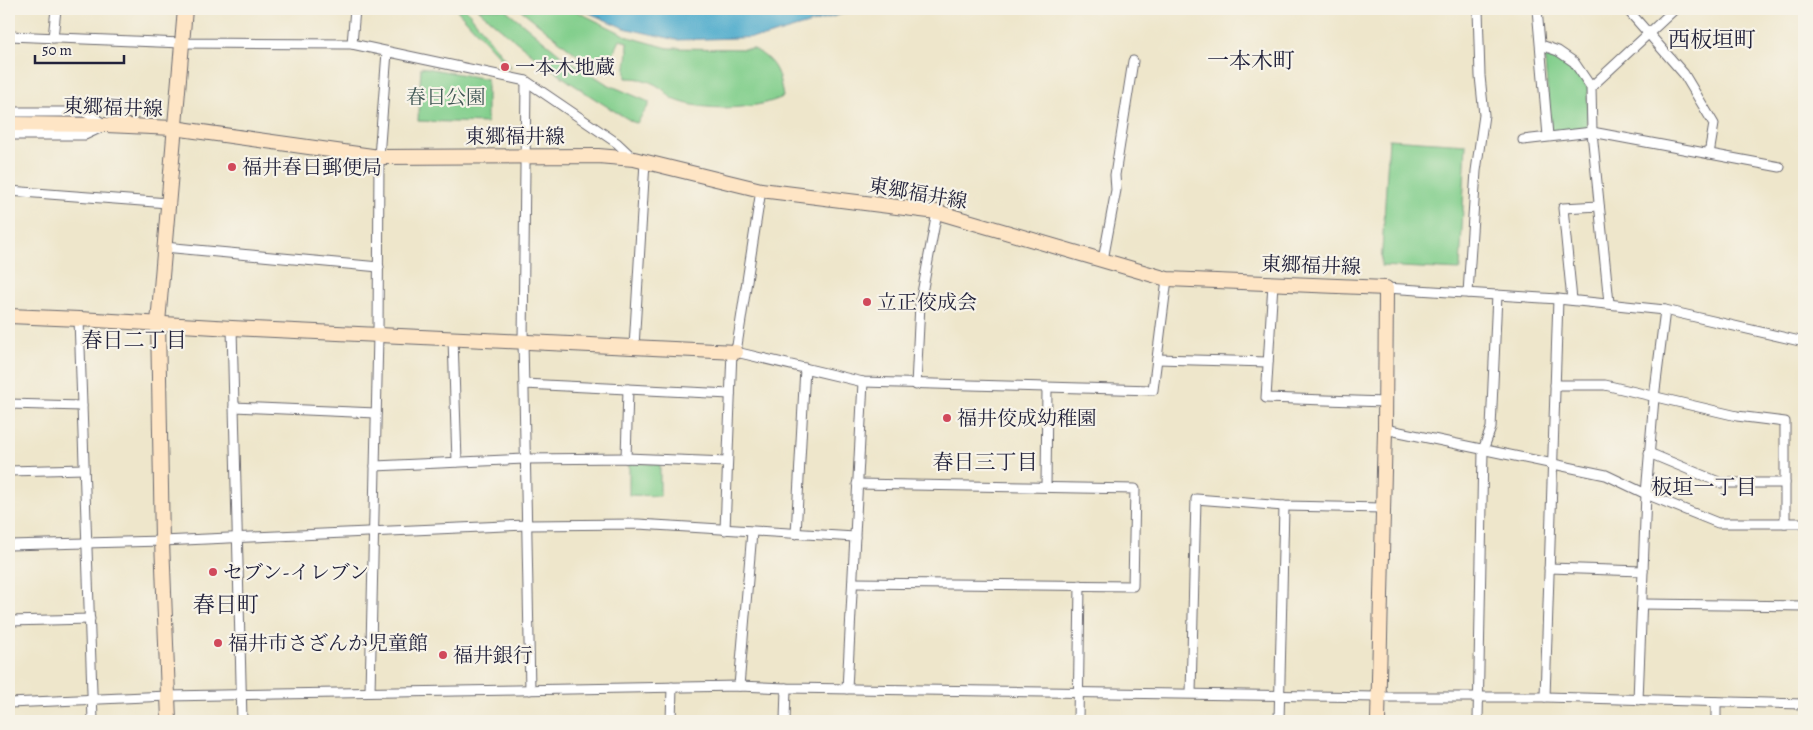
<svg xmlns="http://www.w3.org/2000/svg" width="1813" height="730" font-family="Alegreya,'Noto Serif JP',serif">
	<style>
		.green { fill: #83cf8d; stroke: #527864 }
		.water { fill: #4dabcc; stroke: #386684 }
		.lines { fill: none; stroke-linecap: round; stroke-linejoin: round }
		.street-casing { stroke: #69676d; stroke-width: 11 }
		.secondary-casing { stroke: #69676d; stroke-width: 16 }
		.street { stroke: #fff; stroke-width: 9 }
		.secondary { stroke: #fee5c5; stroke-width: 14 }
		.poi-dot { fill: #d1495b; stroke: #f7f3e8; stroke-width: 2 }
		.labels { text-anchor: middle; stroke-width: 4.5; stroke-linejoin: round; paint-order: stroke }
		.poi-label { font-size: 20px; fill: #22223b; stroke: #f7f3e8; text-anchor: start }
		.park-label { font-size: 20px; fill: #3f5654; stroke: #f7f3e8 }
		.street-label { font-size: 20px; fill: #22223b; stroke: #f7f3e8 }
		.neighbourhood-label { font-size: 21px; fill: #22223b; stroke: #f7f3e8 }
		.quarter-label { font-size: 22px; fill: #22223b; stroke: #f7f3e8 }
	</style>
	<rect width="100%" height="100%" fill="#f7f3e8"/>
	<filter id="ink" filterUnits="userSpaceOnUse"><feTurbulence type="fractalNoise" baseFrequency=".02" numOctaves="2"/><feDisplacementMap in="SourceGraphic" scale="10" xChannelSelector="R" yChannelSelector="G"/><feConvolveMatrix kernelMatrix="1 2 1 2 8 2 1 2 1" color-interpolation-filters="sRGB"/></filter>
	<filter id="wash" filterUnits="userSpaceOnUse"><feTurbulence type="fractalNoise" baseFrequency=".0096" numOctaves="4" result="noise"/><feDisplacementMap in="SourceGraphic" scale="20" xChannelSelector="R" yChannelSelector="G"/><feGaussianBlur stdDeviation="1.12" result="paint"/><feColorMatrix in="noise" values="0 0 0 0 0 0 0 0 0 0 0 0 0 0 0 0 0 1.4 0 .05"/><feComposite in="paint" operator="in"/></filter>
	<g filter="url(#wash)">
		<rect width="100%" height="100%" fill="#eee6cb"/>
		<g class="green">
			<polygon points="456,9 466,9 511,67 510,68"/>
			<path d="M 478,9 L 505,9 L 561,55 L 607,84 L 649,102 L 649,105 L 637,123 L 633,122 C 577,90 526,52 478,9 Z"/>
			<path d="M 520,9 L 572,9 L 629,37 L 668,48 L 754,49 C 776,62 779,72 783,97 C 755,110 702,112 673,99 C 670,97 667,94 665,91 C 652,81 642,78 626,78 C 624,66 630,55 627,42 L 620,40 L 614,53 L 608,73 L 581,58 Z"/>
			<polygon points="1544,51 1555,52 1570,62 1588,88 1587,131 1551,132"/>
			<polygon points="421,67 487,79 487,123 418,121"/>
			<polygon points="1389,139 1466,144 1460,270 1381,266"/>
			<polygon points="629,463 660,464 660,496 629,495"/>
		</g>
		<polygon class="water" points="580,9 859,9 764,37 677,40 624,28"/>
	</g>
	<g filter="url(#ink)">
		<g class="lines">
			<g class="street-casing">
				<g id="street">
					<polyline points="1537,9 1548,136"/>
					<polyline points="1627,9 1684,74 1714,124 1709,154"/>
					<polyline points="9,36 182,43 352,44 526,81 617,143 634,159"/>
					<polyline points="53,38 56,9"/>
					<polyline points="352,44 355,9"/>
					<polyline points="1541,45 1558,51 1574,62 1591,87 1592,132 1609,303"/>
					<polyline points="526,81 523,341 530,690"/>
					<polyline points="1591,87 1675,9"/>
					<polyline points="9,112 85,112 104,124"/>
					<polyline points="9,135 85,135 102,127"/>
					<polyline points="1523,140 1592,132 1780,167"/>
					<polyline points="761,190 736,352 863,382 1153,390 1167,279"/>
					<polyline points="9,191 168,203"/>
					<polyline points="164,247 379,267"/>
					<polyline points="1103,260 1116,190 1115,175 1133,61"/>
					<polyline points="1273,283 1266,398 1385,402"/>
					<polyline points="1386,288 1558,299 1665,310 1804,342"/>
					<polyline points="1468,293 1476,171 1484,115 1480,76 1478,9"/>
					<polyline points="1572,300 1563,208 1599,206"/>
					<polyline points="79,319 93,721"/>
					<polyline points="232,328 242,721"/>
					<polyline points="453,338 457,462"/>
					<polyline points="634,347 645,162"/>
					<polyline points="1157,359 1268,362"/>
					<polyline points="524,384 730,394"/>
					<polyline points="916,385 920,304 937,212"/>
					<polyline points="1555,385 1605,385 1737,416 1785,422 1785,523"/>
					<polyline points="9,404 82,406"/>
					<polyline points="234,407 376,413"/>
					<polyline points="1385,429 1606,475 1646,494 1718,523 1804,523"/>
					<polyline points="1649,453 1721,483 1785,483"/>
					<polyline points="626,458 628,389"/>
					<polyline points="375,466 525,459 626,458 727,462"/>
					<polyline points="9,471 84,469"/>
					<polyline points="1046,487 1047,388"/>
					<polyline points="725,530 732,351"/>
					<polyline points="796,534 805,368"/>
					<polyline points="9,545 162,541 527,525 638,524 855,537"/>
					<polyline points="1549,568 1643,571"/>
					<polyline points="853,583 1133,586 1135,489 857,484"/>
					<polyline points="1642,604 1804,606"/>
					<polyline points="9,621 90,619"/>
					<polyline points="739,686 752,532"/>
					<polyline points="847,689 863,382"/>
					<polyline points="370,692 378,335 379,157 387,52"/>
					<polyline points="1191,693 1196,499 1284,506 1383,508"/>
					<polyline points="1545,697 1558,299"/>
					<polyline points="1638,700 1646,494 1654,398 1665,310"/>
					<polyline points="9,703 168,696 739,686 786,688 1378,697 1545,697 1804,704"/>
					<polyline points="671,721 672,687"/>
					<polyline points="785,721 786,688"/>
					<polyline points="1078,721 1080,585"/>
					<polyline points="1279,721 1284,506"/>
					<polyline points="1478,721 1483,450 1491,428 1497,295"/>
					<polyline points="1716,721 1716,702"/>
				</g>
			</g>
			<g class="secondary-casing">
				<g id="secondary">
					<polyline points="9,124 106,125 174,128 379,157 598,156 634,159 761,190 937,212 1167,279 1386,288 1385,429 1378,721"/>
					<polyline points="9,316 79,319 232,328 736,352"/>
					<polyline points="169,721 162,541 158,323 185,9"/>
				</g>
			</g>
			<use href="#street" class="street"/>
			<use href="#secondary" class="secondary"/>
		</g>
	</g>
	<g class="poi-dot">
		<circle cx="505" cy="67" r="5"/>
		<circle cx="232" cy="167" r="5"/>
		<circle cx="867" cy="302" r="5"/>
		<circle cx="947" cy="418" r="5"/>
		<circle cx="213" cy="572" r="5"/>
		<circle cx="218" cy="643" r="5"/>
		<circle cx="443" cy="655" r="5"/>
	</g>
	<g class="labels">
		<g class="poi-label">
			<text x="515" y="74">一本木地蔵</text>
			<text x="242" y="174">福井春日郵便局</text>
			<text x="877" y="309">立正佼成会</text>
			<text x="957" y="425">福井佼成幼稚園</text>
			<text x="223" y="579">セブン-イレブン</text>
			<text x="228" y="650">福井市さざんか児童館</text>
			<text x="453" y="662">福井銀行</text>
		</g>
		<g class="park-label">
			<text x="446" y="104">春日公園</text>
		</g>
		<g class="street-label">
			<text transform="translate(113 107) rotate(2)" y="7">東郷福井線</text>
			<text x="515" y="143">東郷福井線</text>
			<text transform="translate(918 193) rotate(10)" y="7">東郷福井線</text>
			<text transform="translate(1311 265) rotate(2)" y="7">東郷福井線</text>
		</g>
		<g class="neighbourhood-label">
			<text x="134" y="347">春日二丁目</text>
			<text x="985" y="469">春日三丁目</text>
			<text x="1704" y="494">板垣一丁目</text>
		</g>
		<g class="quarter-label">
			<text x="1712" y="47">西板垣町</text>
			<text x="1251" y="68">一本木町</text>
			<text x="226" y="612">春日町</text>
		</g>
	</g>
	<rect width="1813" height="730" fill="none" stroke="#f7f3e8" stroke-width="30"/>
	<path d="M35 55v8h89v-8" fill="none" stroke="#22223b" stroke-width="2.5"/>
	<text x="42" y="55" font-size="15" fill="#22223b" stroke="#f7f3e8" stroke-width="4" paint-order="stroke">50 m</text>
</svg>
